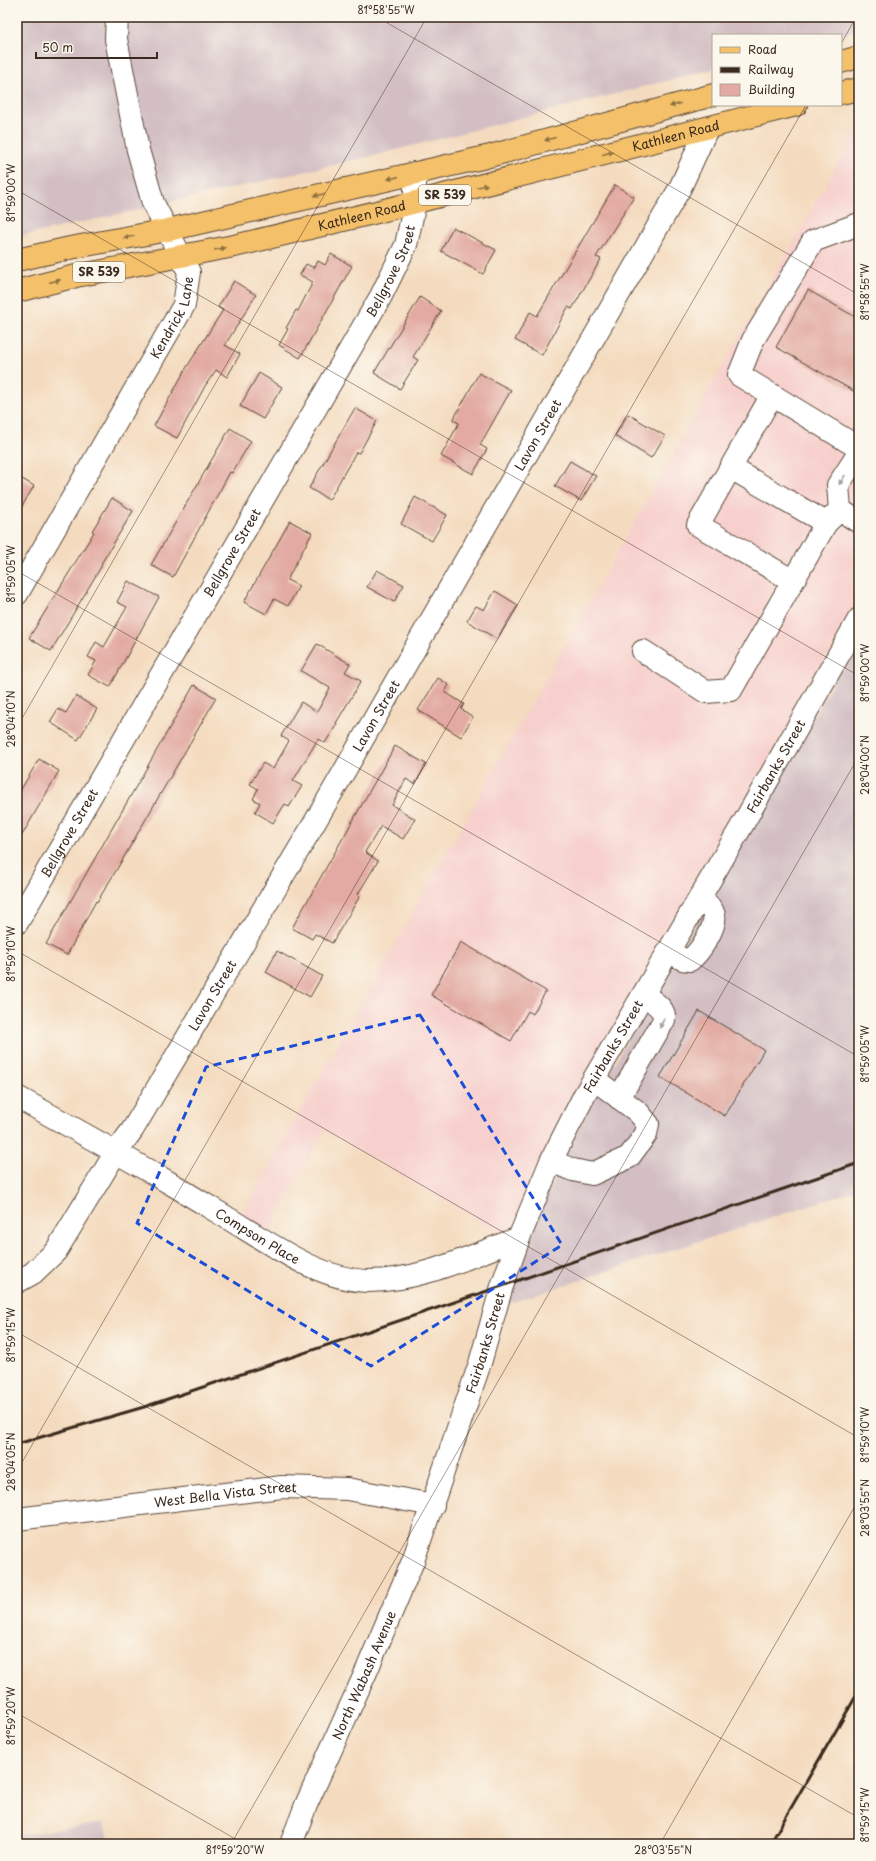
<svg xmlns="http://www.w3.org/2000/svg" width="876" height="1861" font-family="'Playpen Sans',sans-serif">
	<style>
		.built { fill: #f7d0cd }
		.industrial { fill: #d2bec3 }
		.building { fill: #e2aaa2 }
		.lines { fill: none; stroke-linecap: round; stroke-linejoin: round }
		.minor-casing { stroke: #574536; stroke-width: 24 }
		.major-casing { stroke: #574536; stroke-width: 24 }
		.minor { stroke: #fff; stroke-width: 22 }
		.major { stroke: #f4c16a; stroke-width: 22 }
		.rail { stroke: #3b2a1e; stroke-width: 3 }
		.oneway { fill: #8e6e40 }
		.oneway2 { fill: #a79f9a }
		.marked { fill: none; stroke: #1d4ed8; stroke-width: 3; stroke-dasharray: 8 5; stroke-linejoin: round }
		.ticks { fill: none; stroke: #3b2a1e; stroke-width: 1; stroke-opacity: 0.45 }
		.labels { text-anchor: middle; stroke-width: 3; stroke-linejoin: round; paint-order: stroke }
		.shield { fill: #fbf7ec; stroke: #75685c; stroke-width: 1 }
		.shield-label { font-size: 12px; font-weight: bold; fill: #3b2a1e }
		.street-label { font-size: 13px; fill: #3b2a1e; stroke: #fbf7ec }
		.neatline { fill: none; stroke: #3b2a1e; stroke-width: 1.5 }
		.ticks-label { font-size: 10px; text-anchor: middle; fill: #3b2a1e }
	</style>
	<rect width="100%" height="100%" fill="#fbf7ec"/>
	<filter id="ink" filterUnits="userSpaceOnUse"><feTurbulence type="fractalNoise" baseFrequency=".025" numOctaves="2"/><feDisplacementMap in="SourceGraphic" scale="8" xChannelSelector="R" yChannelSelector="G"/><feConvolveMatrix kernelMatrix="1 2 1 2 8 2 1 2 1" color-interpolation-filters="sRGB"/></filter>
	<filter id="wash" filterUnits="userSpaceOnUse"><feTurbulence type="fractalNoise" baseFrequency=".012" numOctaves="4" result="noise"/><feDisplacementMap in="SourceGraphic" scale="16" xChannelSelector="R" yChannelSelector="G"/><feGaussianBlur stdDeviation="0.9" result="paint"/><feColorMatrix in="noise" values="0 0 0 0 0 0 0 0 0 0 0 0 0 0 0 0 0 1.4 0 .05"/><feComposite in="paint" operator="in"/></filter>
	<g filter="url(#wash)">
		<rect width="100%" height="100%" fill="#f4dbbf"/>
		<polygon class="built" points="859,126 859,600 736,818 511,1231 503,1234 324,1131 268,1232 241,1216"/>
		<g class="industrial">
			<polygon points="17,17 108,17 146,208 17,237"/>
			<polygon points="127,17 859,17 859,30 840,35 713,35 713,69 368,157 163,204 147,149 125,39"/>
			<polygon points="859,637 859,1189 507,1304 526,1245 531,1243 529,1239 559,1165 594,1099"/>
			<polygon points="104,1823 109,1844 17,1844 17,1835"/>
		</g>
		<g id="blocks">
			<g class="building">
				<polygon points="615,185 634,197 596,257 601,259 572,309 568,307 542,355 515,340 530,312 537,316"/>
				<polygon points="453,227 496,250 483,274 441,251"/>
				<polygon points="331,254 352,266 300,358 279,345 288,329 286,328 296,310 298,311 313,282 300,275 306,264 314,268 318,261 325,265"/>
				<polygon points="234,281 256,295 225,345 240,354 227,377 216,370 205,386 177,438 154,426 185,370 223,310 218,307"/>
				<polygon points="808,290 859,319 859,394 776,347"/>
				<polygon points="420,297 441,311 413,357 418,360 400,389 374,373"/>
				<polygon points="259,373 282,387 263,419 240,406"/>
				<polygon points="479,373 511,390 480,445 487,449 473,474 441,456 459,423 453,420"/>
				<polygon points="355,408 377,421 359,453 356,452 329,500 309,488"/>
				<polygon points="628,414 665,436 651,458 615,436"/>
				<polygon points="230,428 251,441 232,473 230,472 173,577 151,565"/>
				<polygon points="570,461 596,476 581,501 555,486"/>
				<polygon points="17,476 34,486 17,515"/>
				<polygon points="415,497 447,515 432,541 401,524"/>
				<polygon points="112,498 133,511 101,564 102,565 51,651 29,638 94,532 92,531"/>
				<polygon points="290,521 312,533 287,580 299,586 288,606 274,599 266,614 244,602"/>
				<polygon points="377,570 404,585 394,602 367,587"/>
				<polygon points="128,581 159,597 110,687 88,675 96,661 88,657 96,642 104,647 127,607 117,602"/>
				<polygon points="495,591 518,605 497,639 467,621 476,606 484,610"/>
				<polygon points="317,644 350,664 345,672 361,681 336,723 337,724 325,743 318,739 293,781 302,786 289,807 285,804 273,823 255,812 260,803 253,799 258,789 250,784 263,763 273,769 289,741 281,736 301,702 317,712 330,688 301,671"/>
				<polygon points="438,678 449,685 445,692 464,704 461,709 473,717 461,737 418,710"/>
				<polygon points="194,685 216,698 117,869 97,902 96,901 67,955 46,944"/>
				<polygon points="76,696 97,709 78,740 50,722 58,709 66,713"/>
				<polygon points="395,746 426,764 415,784 406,779 392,805 415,819 403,839 381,826 365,852 378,861 358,894 360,896 332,943 315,934 312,939 292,928"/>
				<polygon points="39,759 59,771 17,844 17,796"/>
				<polygon points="461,942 546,991 533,1014 528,1011 511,1041 431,995"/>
				<polygon points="277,951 322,976 310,997 266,972"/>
				<polygon points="699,1011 764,1050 725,1116 660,1077"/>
			</g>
		</g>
	</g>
	<g filter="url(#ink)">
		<use href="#blocks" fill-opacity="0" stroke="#574536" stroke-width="1"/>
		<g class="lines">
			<g class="minor-casing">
				<g id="minor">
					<polyline points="859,224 813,241 753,340 739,375 859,448"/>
					<polyline points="772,395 698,525 793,581"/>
					<polyline points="731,468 826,523"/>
					<polyline points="840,510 859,522"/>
					<path id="s1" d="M 17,594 L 184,305 L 189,272 L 153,203 L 138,150 L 116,39 L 117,17"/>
					<polyline points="643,651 706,692 731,690 826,523 840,510 838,485 859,453"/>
					<path id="s2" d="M 17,923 L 381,296 L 406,245 L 415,203 L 415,173"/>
					<path d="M 669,951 L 682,959 L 690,960 C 699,953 717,927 714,915 C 712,907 705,903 700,898"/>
					<path id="s3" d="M 17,1097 C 70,1126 123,1156 175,1186 C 199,1201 223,1215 247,1230 C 283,1252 325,1280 368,1281 C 421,1281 470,1256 519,1238"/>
					<path d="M 619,1098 L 664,1020 C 666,1008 653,1002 644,995"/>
					<polyline points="551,1161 573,1170 592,1174 629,1157 646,1134 648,1124 638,1112 594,1079"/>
					<path id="s4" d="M 17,1282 L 33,1273 L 56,1251 L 116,1152 L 133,1129 L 315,822 L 680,188 L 707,129"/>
					<path id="s5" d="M 17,1519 L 282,1487 L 347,1489 L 433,1505"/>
					<path id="s6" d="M 291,1844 L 306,1805 L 366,1672 L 413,1561 L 480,1363 L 502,1286 L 519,1238 L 551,1161 L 585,1094 L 744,822 L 859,619"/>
				</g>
			</g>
			<g class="major-casing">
				<g id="major">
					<polyline points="841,62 859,57"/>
					<polyline points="841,93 859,89"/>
					<polyline points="17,260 70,248 168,230 486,157 713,95"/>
					<path id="s7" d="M 17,291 L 76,276 L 234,246 L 377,212 L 796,105"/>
				</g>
			</g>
			<use href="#minor" class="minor"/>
			<use href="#major" class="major"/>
			<g class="rail">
				<polyline points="17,1444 144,1407 502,1286 859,1163"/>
				<polyline points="770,1844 859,1691"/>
			</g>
		</g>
		<defs><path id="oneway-solid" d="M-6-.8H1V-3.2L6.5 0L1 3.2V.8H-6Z"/></defs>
		<g class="oneway">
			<use href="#oneway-solid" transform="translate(675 105) rotate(165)"/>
			<use href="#oneway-solid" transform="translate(550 139) rotate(165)"/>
			<use href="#oneway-solid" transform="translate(608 153) rotate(-15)"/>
			<use href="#oneway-solid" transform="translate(393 178) rotate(167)"/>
			<use href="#oneway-solid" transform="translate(482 186) rotate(-15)"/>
			<use href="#oneway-solid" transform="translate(319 195) rotate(167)"/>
			<use href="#oneway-solid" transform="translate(129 237) rotate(170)"/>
			<use href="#oneway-solid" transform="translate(220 249) rotate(-10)"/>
			<use href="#oneway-solid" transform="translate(55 281) rotate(-13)"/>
		</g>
		<g class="oneway2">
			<use href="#oneway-solid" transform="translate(842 480) rotate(123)"/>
			<use href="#oneway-solid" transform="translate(662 1023) rotate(115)"/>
		</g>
	</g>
	<path class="marked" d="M 420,1015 L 562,1245 L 371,1366 L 137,1223 L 206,1067 Z"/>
	<path class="ticks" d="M 377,17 L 859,295M 841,44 L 856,17M 17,190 L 859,676M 17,571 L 859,1057M 17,727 L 427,17M 17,951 L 859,1438M 17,1332 L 859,1818M 17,1471 L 806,105M 17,1713 L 244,1844M 231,1844 L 859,756M 660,1844 L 859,1499"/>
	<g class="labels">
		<g class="shield">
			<rect x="419" y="185" width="52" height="20" rx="3"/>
			<rect x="73" y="262" width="52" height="20" rx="3"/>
		</g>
		<g class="shield-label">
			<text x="445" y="199">SR 539</text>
			<text x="99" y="276">SR 539</text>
		</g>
		<g class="street-label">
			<text dy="5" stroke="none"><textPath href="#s7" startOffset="677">Kathleen Road</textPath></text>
			<text dy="5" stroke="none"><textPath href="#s7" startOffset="353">Kathleen Road</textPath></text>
			<text dy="5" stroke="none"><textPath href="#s2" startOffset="752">Bellgrove Street</textPath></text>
			<text dy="5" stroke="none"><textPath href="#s1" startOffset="318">Kendrick Lane</textPath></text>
			<text dy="5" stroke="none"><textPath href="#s4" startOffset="998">Lavon Street</textPath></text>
			<text dy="5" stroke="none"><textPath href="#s2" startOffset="428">Bellgrove Street</textPath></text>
			<text dy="5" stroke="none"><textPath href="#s4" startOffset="674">Lavon Street</textPath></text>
			<text dy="5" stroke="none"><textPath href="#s6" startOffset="1186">Fairbanks Street</textPath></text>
			<text dy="5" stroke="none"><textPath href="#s2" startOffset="104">Bellgrove Street</textPath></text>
			<text dy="5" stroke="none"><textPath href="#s4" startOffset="350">Lavon Street</textPath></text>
			<text dy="5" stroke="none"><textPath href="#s6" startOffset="862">Fairbanks Street</textPath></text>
			<text dy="5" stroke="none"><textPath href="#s3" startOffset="278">Compson Place</textPath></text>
			<text dy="5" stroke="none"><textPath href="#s6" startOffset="538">Fairbanks Street</textPath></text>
			<text dy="5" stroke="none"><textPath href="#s5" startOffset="210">West Bella Vista Street</textPath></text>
			<text dy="5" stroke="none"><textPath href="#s6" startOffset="184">North Wabash Avenue</textPath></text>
		</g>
	</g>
	<rect width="876" height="1861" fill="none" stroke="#fbf7ec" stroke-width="44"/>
	<rect x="712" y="34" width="130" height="72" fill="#fbf7ec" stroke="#aea59a"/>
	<rect x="720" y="47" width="20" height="6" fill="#f4c16a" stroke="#aea59a"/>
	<text x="748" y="54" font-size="12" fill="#3b2a1e">Road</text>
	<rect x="720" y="67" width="20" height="6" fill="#3b2a1e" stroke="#aea59a"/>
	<text x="748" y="74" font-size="12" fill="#3b2a1e">Railway</text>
	<rect x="720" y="84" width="20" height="12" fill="#e2aaa2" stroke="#aea59a"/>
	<text x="748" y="94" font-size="12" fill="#3b2a1e">Building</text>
	<path d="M36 52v6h121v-6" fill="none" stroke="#3b2a1e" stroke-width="2"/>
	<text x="42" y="52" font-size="12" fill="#3b2a1e" stroke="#fbf7ec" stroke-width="3" paint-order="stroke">50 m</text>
	<rect x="22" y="22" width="832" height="1817" class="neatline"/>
	<g class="ticks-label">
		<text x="386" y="14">81°58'55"W</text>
		<text transform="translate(11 193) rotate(-90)" y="4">81°59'00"W</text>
		<text transform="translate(865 292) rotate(-90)" y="4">81°58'55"W</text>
		<text transform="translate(11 574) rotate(-90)" y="4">81°59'05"W</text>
		<text transform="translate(865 673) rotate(-90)" y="4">81°59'00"W</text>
		<text transform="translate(11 719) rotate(-90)" y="4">28°04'10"N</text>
		<text transform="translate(865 765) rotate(-90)" y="4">28°04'00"N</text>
		<text transform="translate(11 954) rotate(-90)" y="4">81°59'10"W</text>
		<text transform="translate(865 1054) rotate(-90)" y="4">81°59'05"W</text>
		<text transform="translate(11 1335) rotate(-90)" y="4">81°59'15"W</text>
		<text transform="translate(865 1435) rotate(-90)" y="4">81°59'10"W</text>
		<text transform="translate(11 1462) rotate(-90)" y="4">28°04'05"N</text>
		<text transform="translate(865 1508) rotate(-90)" y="4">28°03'55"N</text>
		<text transform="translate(11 1716) rotate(-90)" y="4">81°59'20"W</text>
		<text transform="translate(865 1815) rotate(-90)" y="4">81°59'15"W</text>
		<text x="235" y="1854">81°59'20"W</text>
		<text x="663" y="1854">28°03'55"N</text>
	</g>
</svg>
